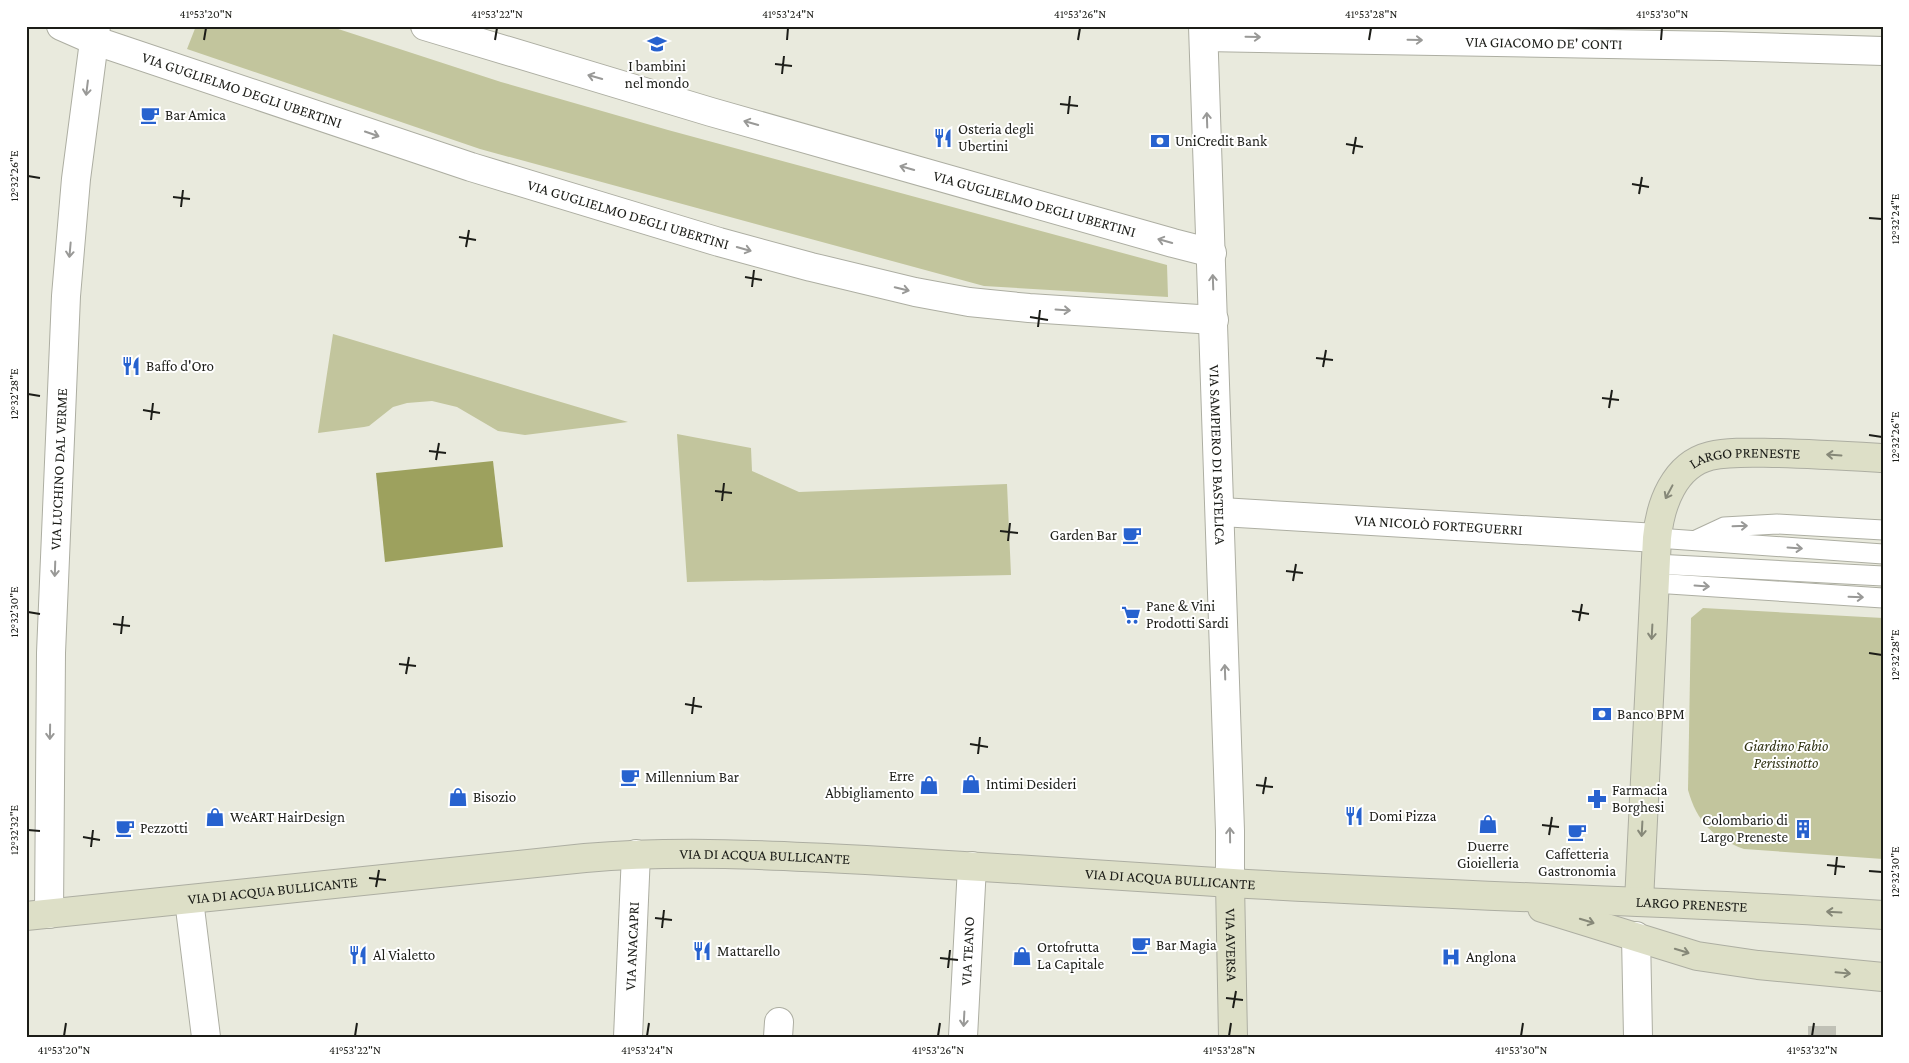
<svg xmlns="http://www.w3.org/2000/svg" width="1909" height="1063" font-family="'Crimson Pro',serif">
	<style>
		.green { fill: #c2c59d }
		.water { fill: #9da15e }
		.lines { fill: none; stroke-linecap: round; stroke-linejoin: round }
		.street-tunnel { stroke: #c0c1b6; stroke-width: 28; stroke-dasharray: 28 14; stroke-linecap: butt }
		.lane-casing { stroke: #adaea2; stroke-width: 21 }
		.street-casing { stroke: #adaea2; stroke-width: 30 }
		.secondary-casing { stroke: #adaea2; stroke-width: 30 }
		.lane { stroke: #fff; stroke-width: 19 }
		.street { stroke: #fff; stroke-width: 28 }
		.secondary { stroke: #dddfc7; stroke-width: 28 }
		.oneway { stroke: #999997 }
		.oneway2 { stroke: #868878 }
		.ticks { fill: none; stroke: #1c1d18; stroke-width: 2 }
		.labels { text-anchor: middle; stroke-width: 4; stroke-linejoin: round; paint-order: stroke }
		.street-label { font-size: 15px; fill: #1c1d18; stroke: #fff }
		.poi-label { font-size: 15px; fill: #1c1d18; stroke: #fff; text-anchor: start }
		.park-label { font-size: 15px; font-style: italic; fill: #2e3011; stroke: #fff }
		.neatline { fill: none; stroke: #1c1d18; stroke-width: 2 }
		.ticks-label { font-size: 12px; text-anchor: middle; fill: #1c1d18 }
	</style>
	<rect width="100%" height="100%" fill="#e9eadd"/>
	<g class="green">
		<polygon points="196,26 329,26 501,82 668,130 1167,265 1168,297 984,286 480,149 187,49"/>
		<polygon points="333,334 628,422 525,435 498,431 457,407 432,401 407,403 393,407 369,426 364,427 318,433"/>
		<polygon points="677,434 751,448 752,471 799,492 1007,484 1011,575 687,582"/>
		<path d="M 1703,608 L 1883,618 L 1883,859 L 1744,849 C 1713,838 1697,822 1688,790 L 1691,618 Z"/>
	</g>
	<polygon class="water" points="493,461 503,547 385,562 376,473"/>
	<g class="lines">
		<polyline class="street-tunnel" points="1822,1026 1822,1037"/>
		<g class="lane-casing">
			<g id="lane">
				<polyline points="1657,538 1883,554"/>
				<polyline points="1696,540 1724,527 1777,524 1883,530"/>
				<polyline points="1655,564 1883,576"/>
				<polyline points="1654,583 1883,598"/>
			</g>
		</g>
		<g class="street-casing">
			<g id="street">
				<path id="s1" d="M 61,26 L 93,40 L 471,167 L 719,242 L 811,267 L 915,292 L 969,302 L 1029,308 L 1214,320"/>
				<path id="s2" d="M 425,26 L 711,112 L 1173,243 L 1212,253"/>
				<path id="s3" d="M 1203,26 L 1230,831 L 1230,883"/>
				<path id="s4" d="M 1204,37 L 1721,46 L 1883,51"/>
				<path id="s5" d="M 1221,512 L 1657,538"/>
				<polyline points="189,900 206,1037"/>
				<path id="s6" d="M 49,914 L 51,653 L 66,296 L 76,179 L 96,26"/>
				<polyline points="1636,936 1638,1037"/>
				<path id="s7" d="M 628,1037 L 636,854"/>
				<polyline points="778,1037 779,1022"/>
				<path id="s8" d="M 963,1037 L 972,866"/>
			</g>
		</g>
		<g class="secondary-casing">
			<g id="secondary">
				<path id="s9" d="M 1230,883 L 1233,1037"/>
				<path id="s10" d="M 1639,901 L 1657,538 C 1660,505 1674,465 1710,456 C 1732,451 1757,453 1779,453 C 1814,454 1848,456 1883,458"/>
				<polyline points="1542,908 1697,956 1758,965 1883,977"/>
				<path id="s11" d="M 26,916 L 585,858 C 678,850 772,855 866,860 C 972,866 1079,873 1185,880 C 1417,896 1650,899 1883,915"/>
			</g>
		</g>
		<use href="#lane" class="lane"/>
		<use href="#street" class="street"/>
		<use href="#secondary" class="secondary"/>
	</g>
	<defs><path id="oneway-shaft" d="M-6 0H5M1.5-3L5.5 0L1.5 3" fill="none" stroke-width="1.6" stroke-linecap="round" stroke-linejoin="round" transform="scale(1.25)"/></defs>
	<g class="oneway">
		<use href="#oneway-shaft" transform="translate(1253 37) rotate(1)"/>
		<use href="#oneway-shaft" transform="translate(1415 40) rotate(1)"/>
		<use href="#oneway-shaft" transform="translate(595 77) rotate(-164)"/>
		<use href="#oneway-shaft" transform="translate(87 88) rotate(97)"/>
		<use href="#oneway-shaft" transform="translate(1207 120) rotate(-92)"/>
		<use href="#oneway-shaft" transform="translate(751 123) rotate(-164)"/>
		<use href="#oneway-shaft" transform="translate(372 134) rotate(19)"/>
		<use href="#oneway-shaft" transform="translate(907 168) rotate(-164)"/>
		<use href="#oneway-shaft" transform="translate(1165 241) rotate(-164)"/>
		<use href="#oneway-shaft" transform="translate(744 249) rotate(16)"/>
		<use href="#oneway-shaft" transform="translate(70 250) rotate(95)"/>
		<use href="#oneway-shaft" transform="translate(1213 282) rotate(-92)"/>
		<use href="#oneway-shaft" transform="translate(902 289) rotate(14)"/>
		<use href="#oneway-shaft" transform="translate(1063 310) rotate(4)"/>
		<use href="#oneway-shaft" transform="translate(1740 526) rotate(-2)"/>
		<use href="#oneway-shaft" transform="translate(1795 548) rotate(4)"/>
		<use href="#oneway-shaft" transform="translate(55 569) rotate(92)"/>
		<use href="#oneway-shaft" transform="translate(1702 586) rotate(4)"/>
		<use href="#oneway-shaft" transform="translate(1856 597) rotate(2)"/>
		<use href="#oneway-shaft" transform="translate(1225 672) rotate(-92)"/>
		<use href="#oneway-shaft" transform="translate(50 732) rotate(91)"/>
		<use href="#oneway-shaft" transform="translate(1230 835) rotate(-91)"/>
		<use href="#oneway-shaft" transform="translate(964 1019) rotate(93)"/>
	</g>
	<g class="oneway2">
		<use href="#oneway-shaft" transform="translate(1834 455) rotate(-176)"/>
		<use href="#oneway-shaft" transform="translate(1669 492) rotate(118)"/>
		<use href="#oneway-shaft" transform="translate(1652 632) rotate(93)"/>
		<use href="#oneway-shaft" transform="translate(1642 829) rotate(93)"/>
		<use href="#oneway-shaft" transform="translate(1834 912) rotate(-177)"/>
		<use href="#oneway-shaft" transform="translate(1587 921) rotate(17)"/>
		<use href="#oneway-shaft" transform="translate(1682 951) rotate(17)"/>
		<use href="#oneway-shaft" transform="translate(1843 973) rotate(5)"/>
	</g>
	<path class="ticks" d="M 204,40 L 206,28M 495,40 L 497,28M 787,40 L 788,28M 1078,40 L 1080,28M 1369,40 L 1371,28M 1661,40 L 1662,28M 775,64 L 792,66M 782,74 L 784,56M 1060,104 L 1078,106M 1068,114 L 1070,96M 1346,144 L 1363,147M 1353,154 L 1356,137M 28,176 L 40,178M 1632,184 L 1649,187M 1639,194 L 1642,177M 173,197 L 190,199M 181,207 L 183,190M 1869,218 L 1882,219M 459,237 L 476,240M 466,247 L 469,230M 745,277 L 762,280M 752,287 L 754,270M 1030,317 L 1048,320M 1038,327 L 1040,310M 1316,358 L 1333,360M 1323,367 L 1326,350M 28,394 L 40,396M 1602,398 L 1619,400M 1609,408 L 1612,390M 143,410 L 160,413M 151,420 L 153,403M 1869,435 L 1882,437M 429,451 L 446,453M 436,460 L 439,443M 715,491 L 732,493M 722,501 L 724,483M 1000,531 L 1018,533M 1008,541 L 1010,523M 1286,571 L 1303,573M 1293,581 L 1296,564M 1572,611 L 1589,614M 28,612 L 40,614M 1579,621 L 1582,604M 113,624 L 130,626M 121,634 L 123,616M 1869,653 L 1882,655M 399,664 L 416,666M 406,674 L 409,657M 685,704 L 702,707M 692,714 L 694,697M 970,744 L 988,747M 978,754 L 980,737M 1256,785 L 1273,787M 1263,794 L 1266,777M 1542,825 L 1559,827M 28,830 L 40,831M 1549,835 L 1552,817M 83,837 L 100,840M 91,847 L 93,830M 1827,865 L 1845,867M 1869,871 L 1882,872M 1835,875 L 1837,857M 369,878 L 386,880M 376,887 L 379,870M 655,918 L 672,920M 662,928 L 664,910M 940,958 L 958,960M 948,968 L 950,950M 1226,998 L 1243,1000M 1233,1008 L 1236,991M 64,1036 L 66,1023M 355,1036 L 357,1023M 647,1036 L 649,1023M 938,1036 L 940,1023M 1229,1036 L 1231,1023M 1521,1036 L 1523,1023M 1812,1036 L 1814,1023"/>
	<defs>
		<g id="school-bare" transform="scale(1.5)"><path d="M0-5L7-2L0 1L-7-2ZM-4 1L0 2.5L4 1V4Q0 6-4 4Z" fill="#2762cf" stroke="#fff" stroke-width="2.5" paint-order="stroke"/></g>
		<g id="cafe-bare" transform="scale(1.5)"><path d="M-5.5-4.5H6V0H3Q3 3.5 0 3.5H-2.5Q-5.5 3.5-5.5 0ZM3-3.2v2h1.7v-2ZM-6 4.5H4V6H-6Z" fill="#2762cf" stroke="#fff" stroke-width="2.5" paint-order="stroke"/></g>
		<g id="restaurant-bare" transform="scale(1.5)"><path d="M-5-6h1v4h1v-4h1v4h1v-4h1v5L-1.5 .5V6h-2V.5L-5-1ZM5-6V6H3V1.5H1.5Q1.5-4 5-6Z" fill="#2762cf" stroke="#fff" stroke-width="2.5" paint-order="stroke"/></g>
		<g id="bank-bare" transform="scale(1.5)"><path d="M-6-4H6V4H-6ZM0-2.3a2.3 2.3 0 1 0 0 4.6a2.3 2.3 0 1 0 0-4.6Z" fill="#2762cf" stroke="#fff" stroke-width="2.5" paint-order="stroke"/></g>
		<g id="supermarket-bare" transform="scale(1.5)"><path d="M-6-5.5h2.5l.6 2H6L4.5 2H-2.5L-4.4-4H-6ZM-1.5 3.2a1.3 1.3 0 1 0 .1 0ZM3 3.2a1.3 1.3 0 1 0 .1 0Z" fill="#2762cf" stroke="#fff" stroke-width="2.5" paint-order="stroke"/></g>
		<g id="shop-bare" transform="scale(1.5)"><path d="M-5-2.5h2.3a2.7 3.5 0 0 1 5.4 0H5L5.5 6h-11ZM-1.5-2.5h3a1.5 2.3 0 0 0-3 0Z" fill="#2762cf" stroke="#fff" stroke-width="2.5" paint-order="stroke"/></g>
		<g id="pharmacy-bare" transform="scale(1.5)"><path d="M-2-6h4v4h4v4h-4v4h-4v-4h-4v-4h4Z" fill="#2762cf" stroke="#fff" stroke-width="2.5" paint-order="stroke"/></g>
		<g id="building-bare" transform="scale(1.5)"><path d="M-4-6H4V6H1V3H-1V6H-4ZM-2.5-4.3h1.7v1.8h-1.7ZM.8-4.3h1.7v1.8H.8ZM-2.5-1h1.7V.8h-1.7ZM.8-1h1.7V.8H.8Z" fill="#2762cf" stroke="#fff" stroke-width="2.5" paint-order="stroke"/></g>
		<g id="hospital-bare" transform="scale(1.5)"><path d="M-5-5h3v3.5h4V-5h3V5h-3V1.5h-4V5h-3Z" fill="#2762cf" stroke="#fff" stroke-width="2.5" paint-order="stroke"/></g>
	</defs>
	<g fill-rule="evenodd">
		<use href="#school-bare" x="657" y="44"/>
		<use href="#cafe-bare" x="150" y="115"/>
		<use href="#restaurant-bare" x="943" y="138"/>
		<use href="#bank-bare" x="1160" y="141"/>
		<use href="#restaurant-bare" x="131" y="366"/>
		<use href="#cafe-bare" x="1132" y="535"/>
		<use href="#supermarket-bare" x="1131" y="615"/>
		<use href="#bank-bare" x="1602" y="714"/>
		<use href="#cafe-bare" x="630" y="777"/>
		<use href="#shop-bare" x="971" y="784"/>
		<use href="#shop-bare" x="929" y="785"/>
		<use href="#shop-bare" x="458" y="797"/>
		<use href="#pharmacy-bare" x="1597" y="799"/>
		<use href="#restaurant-bare" x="1354" y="816"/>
		<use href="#shop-bare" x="215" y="817"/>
		<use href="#shop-bare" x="1488" y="824"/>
		<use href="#cafe-bare" x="125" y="828"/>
		<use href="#building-bare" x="1803" y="829"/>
		<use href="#cafe-bare" x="1577" y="832"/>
		<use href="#cafe-bare" x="1141" y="945"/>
		<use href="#restaurant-bare" x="702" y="951"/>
		<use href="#restaurant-bare" x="358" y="955"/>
		<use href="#shop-bare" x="1022" y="956"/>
		<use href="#hospital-bare" x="1451" y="957"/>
	</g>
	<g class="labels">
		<g class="street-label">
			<text dy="5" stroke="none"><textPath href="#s4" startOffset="340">VIA GIACOMO DE' CONTI</textPath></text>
			<text dy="5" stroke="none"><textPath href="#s1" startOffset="192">VIA GUGLIELMO DEGLI UBERTINI</textPath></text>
			<text dy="5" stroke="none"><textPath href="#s2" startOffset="635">VIA GUGLIELMO DEGLI UBERTINI</textPath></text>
			<text dy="5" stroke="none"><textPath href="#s1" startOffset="598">VIA GUGLIELMO DEGLI UBERTINI</textPath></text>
			<text dy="5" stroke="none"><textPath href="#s3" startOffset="429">VIA SAMPIERO DI BASTELICA</textPath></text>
			<text dy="5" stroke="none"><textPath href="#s10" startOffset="502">LARGO PRENESTE</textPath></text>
			<text dy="5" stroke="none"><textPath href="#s6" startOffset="445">VIA LUCHINO DAL VERME</textPath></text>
			<text dy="5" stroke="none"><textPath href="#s5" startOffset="218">VIA NICOLÒ FORTEGUERRI</textPath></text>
			<text dy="5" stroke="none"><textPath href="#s11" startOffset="742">VIA DI ACQUA BULLICANTE</textPath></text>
			<text dy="5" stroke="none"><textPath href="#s11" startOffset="1148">VIA DI ACQUA BULLICANTE</textPath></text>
			<text dy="5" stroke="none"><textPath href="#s11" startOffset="248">VIA DI ACQUA BULLICANTE</textPath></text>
			<text dy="5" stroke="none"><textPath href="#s11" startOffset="1670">LARGO PRENESTE</textPath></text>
			<text dy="5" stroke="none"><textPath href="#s7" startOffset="91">VIA ANACAPRI</textPath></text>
			<text dy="5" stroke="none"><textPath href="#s9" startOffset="62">VIA AVERSA</textPath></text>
			<text dy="5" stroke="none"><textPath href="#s8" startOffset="86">VIA TEANO</textPath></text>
		</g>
		<g class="poi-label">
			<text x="657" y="71" text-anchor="middle">I bambini<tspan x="657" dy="17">nel mondo</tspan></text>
			<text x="165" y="120">Bar Amica</text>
			<text x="958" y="134">Osteria degli<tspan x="958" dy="17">Ubertini</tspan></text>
			<text x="1175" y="146">UniCredit Bank</text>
			<text x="146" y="371">Baffo d'Oro</text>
			<text x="1117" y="540" text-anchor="end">Garden Bar</text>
			<text x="1146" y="611">Pane &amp; Vini<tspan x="1146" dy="17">Prodotti Sardi</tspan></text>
			<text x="1617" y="719">Banco BPM</text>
			<text x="914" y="781" text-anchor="end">Erre<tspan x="914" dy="17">Abbigliamento</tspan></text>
			<text x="645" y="782">Millennium Bar</text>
			<text x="986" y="789">Intimi Desideri</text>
			<text x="1612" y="795">Farmacia<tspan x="1612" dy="17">Borghesi</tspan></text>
			<text x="473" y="802">Bisozio</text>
			<text x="1369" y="821">Domi Pizza</text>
			<text x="230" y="822">WeART HairDesign</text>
			<text x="1788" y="825" text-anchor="end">Colombario di<tspan x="1788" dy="17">Largo Preneste</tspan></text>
			<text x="140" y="833">Pezzotti</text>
			<text x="1488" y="851" text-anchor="middle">Duerre<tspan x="1488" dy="17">Gioielleria</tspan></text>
			<text x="1577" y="859" text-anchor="middle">Caffetteria<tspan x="1577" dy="17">Gastronomia</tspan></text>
			<text x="1156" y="950">Bar Magia</text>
			<text x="1037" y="952">Ortofrutta<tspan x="1037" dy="17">La Capitale</tspan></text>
			<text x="717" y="956">Mattarello</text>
			<text x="373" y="960">Al Vialetto</text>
			<text x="1466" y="962">Anglona</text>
		</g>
		<g class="park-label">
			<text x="1786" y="751">Giardino Fabio<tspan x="1786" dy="17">Perissinotto</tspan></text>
		</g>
	</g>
	<rect width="1909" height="1063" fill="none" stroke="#ffffff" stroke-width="55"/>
	<rect x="28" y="28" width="1854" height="1008" class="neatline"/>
	<g class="ticks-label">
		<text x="206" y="18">41°53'20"N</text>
		<text x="497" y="18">41°53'22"N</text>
		<text x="788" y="18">41°53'24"N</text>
		<text x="1080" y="18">41°53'26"N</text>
		<text x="1371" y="18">41°53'28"N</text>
		<text x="1662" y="18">41°53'30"N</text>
		<text transform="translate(14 176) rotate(-90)" y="4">12°32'26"E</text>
		<text transform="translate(1895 219) rotate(-90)" y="4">12°32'24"E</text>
		<text transform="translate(14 394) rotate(-90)" y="4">12°32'28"E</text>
		<text transform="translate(1895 437) rotate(-90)" y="4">12°32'26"E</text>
		<text transform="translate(14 612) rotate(-90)" y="4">12°32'30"E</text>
		<text transform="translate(1895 655) rotate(-90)" y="4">12°32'28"E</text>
		<text transform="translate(14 830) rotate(-90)" y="4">12°32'32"E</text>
		<text transform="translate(1895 872) rotate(-90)" y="4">12°32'30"E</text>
		<text x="64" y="1054">41°53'20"N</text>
		<text x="355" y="1054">41°53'22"N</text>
		<text x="647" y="1054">41°53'24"N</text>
		<text x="938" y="1054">41°53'26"N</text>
		<text x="1229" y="1054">41°53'28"N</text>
		<text x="1521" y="1054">41°53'30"N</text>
		<text x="1812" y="1054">41°53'32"N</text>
	</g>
</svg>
